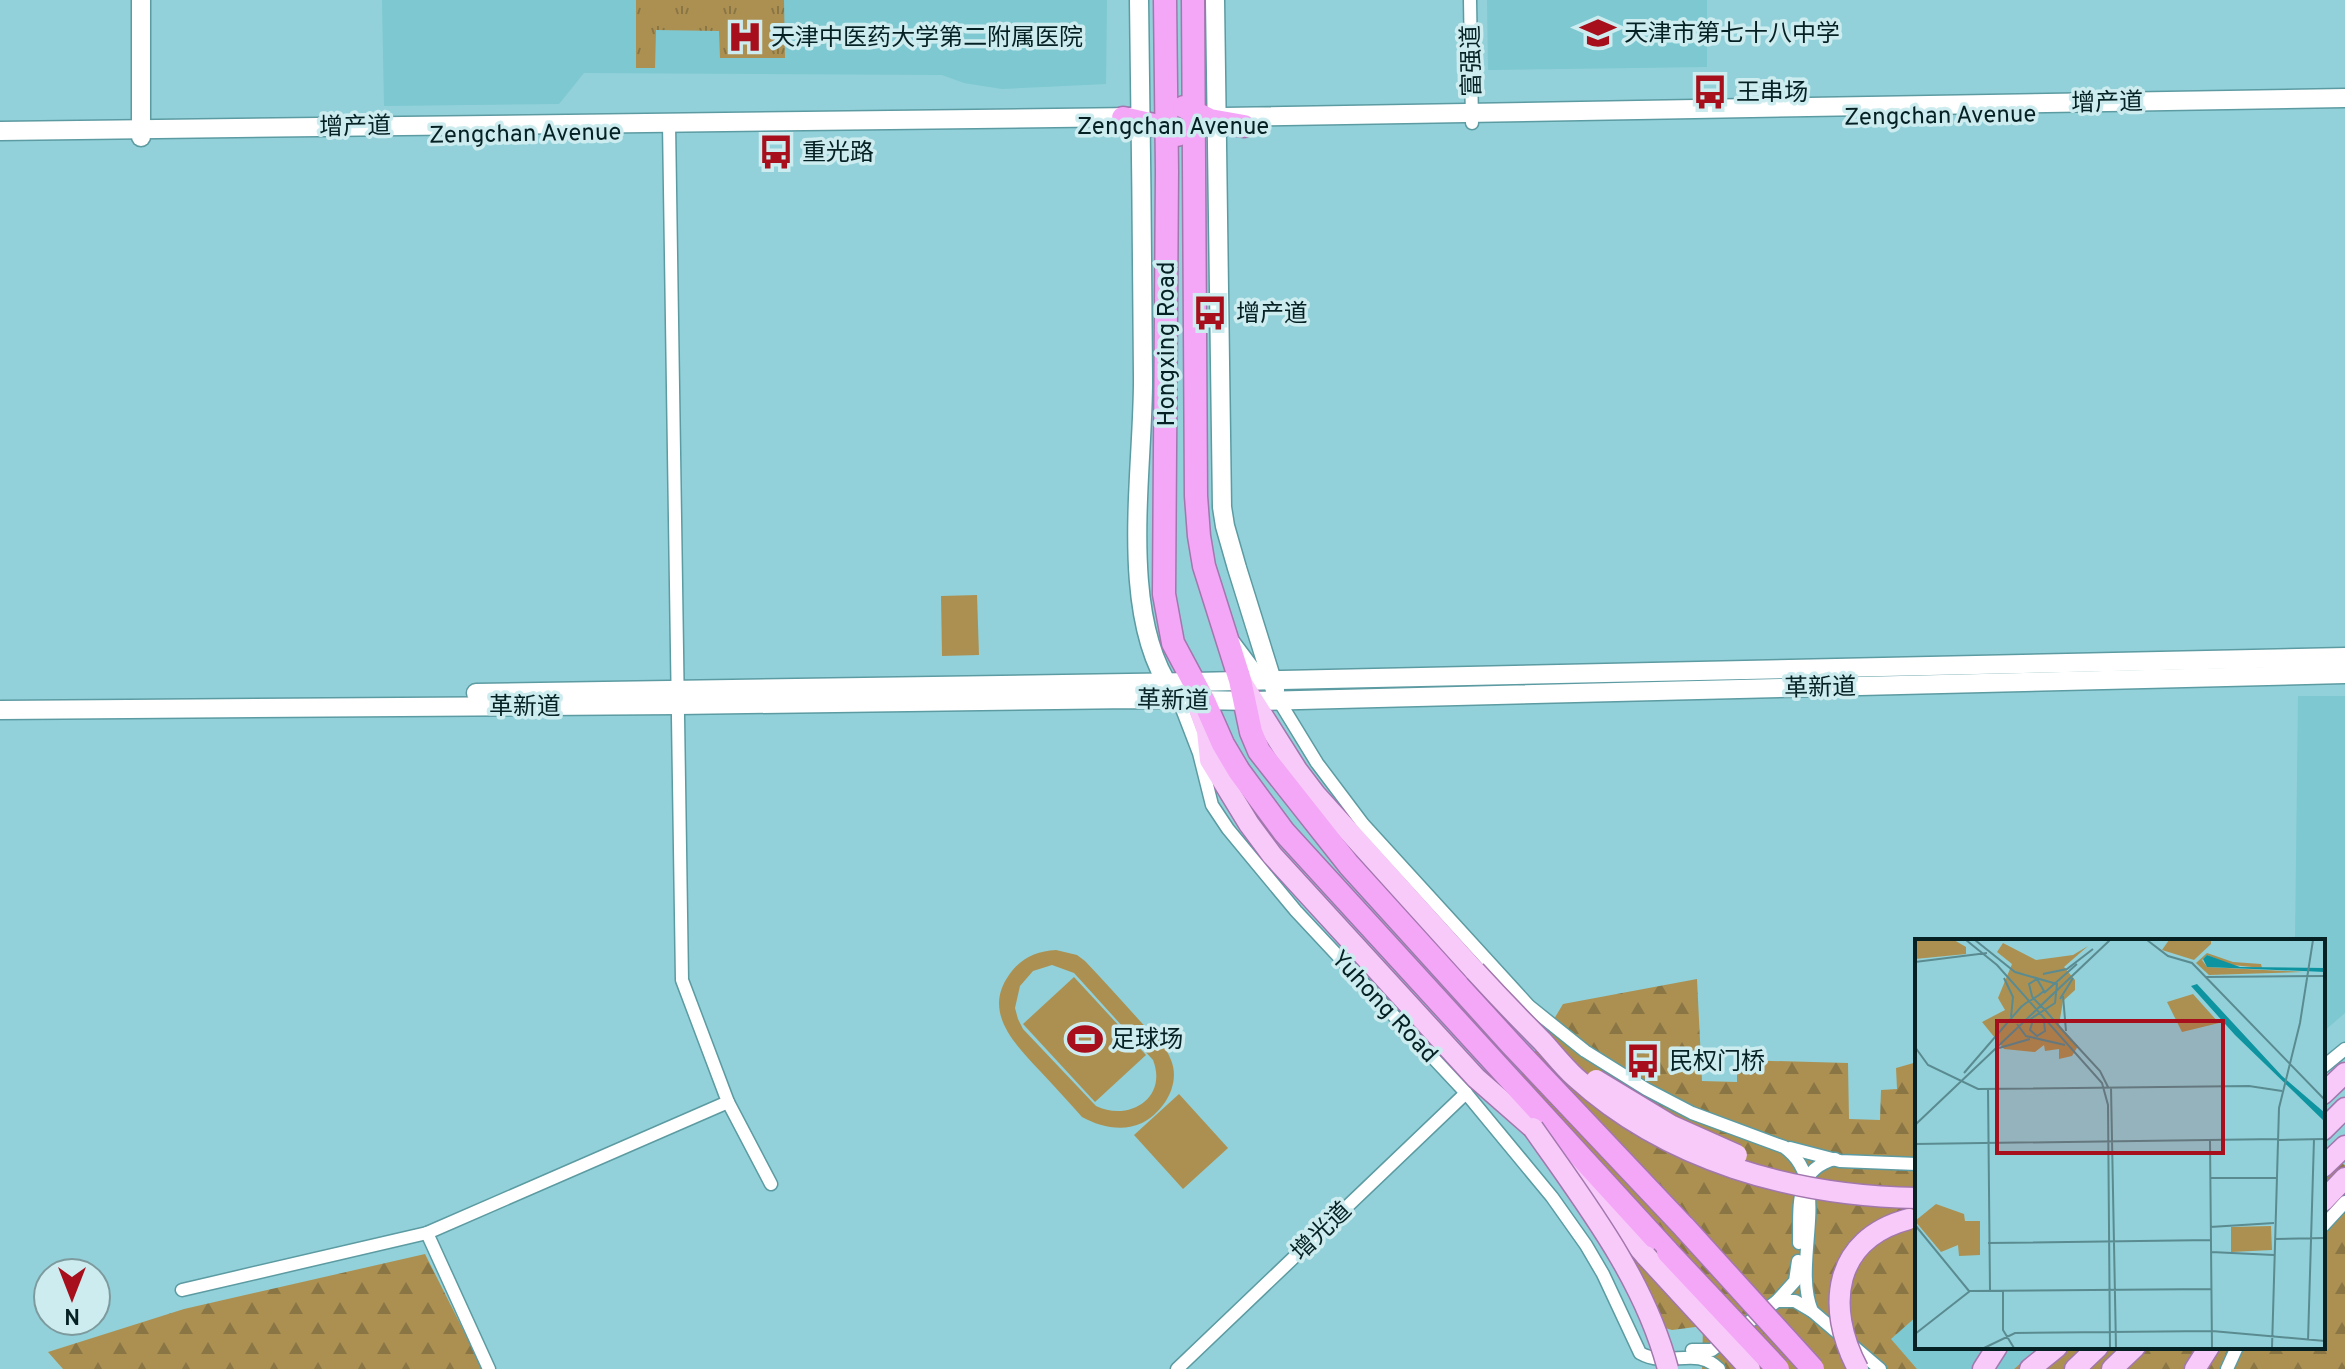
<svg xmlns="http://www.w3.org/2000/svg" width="2345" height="1369" font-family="Overpass,'Noto Sans SC',sans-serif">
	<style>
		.built { fill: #7dc8d1 }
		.grass { fill: url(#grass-tufts) }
		.forest { fill: url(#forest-firs) }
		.garden { fill: #ac9052; fill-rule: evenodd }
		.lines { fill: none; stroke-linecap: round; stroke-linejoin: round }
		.street-casing { stroke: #5c9ba2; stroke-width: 15 }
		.secondary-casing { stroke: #5c9ba2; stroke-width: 21 }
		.primary-casing { stroke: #a177ad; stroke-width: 23 }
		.highway-casing { stroke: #a177ad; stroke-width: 25 }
		.street { stroke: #fff; stroke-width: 12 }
		.secondary { stroke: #fff; stroke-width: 18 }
		.primary { stroke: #f8cafa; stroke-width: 20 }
		.highway { stroke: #f4a6f7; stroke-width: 22 }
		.primary-bridge-casing { stroke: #a177ad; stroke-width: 23; stroke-linecap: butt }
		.highway-bridge-casing { stroke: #a177ad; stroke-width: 25; stroke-linecap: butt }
		.primary-bridge { stroke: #f8cafa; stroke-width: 20 }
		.highway-bridge { stroke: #f4a6f7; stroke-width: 22 }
		.labels { text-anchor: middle; stroke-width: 7; stroke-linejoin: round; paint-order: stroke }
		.poi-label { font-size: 24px; fill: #062124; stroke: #cdecef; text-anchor: start }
		.street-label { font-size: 24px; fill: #062124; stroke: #cdecef }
		.inset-road { fill: none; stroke: #5a8b91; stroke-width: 2 }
		.view { fill: #a60f1b; fill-opacity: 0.15; stroke: #a60f1b; stroke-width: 4 }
		.inset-edge { fill: none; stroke: #062124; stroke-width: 4 }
	</style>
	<defs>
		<pattern id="grass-tufts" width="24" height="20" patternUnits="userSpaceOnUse" patternTransform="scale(2)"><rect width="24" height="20" fill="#ac9052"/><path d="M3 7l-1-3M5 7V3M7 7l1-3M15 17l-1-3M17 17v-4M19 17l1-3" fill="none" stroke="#8a7544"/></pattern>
		<pattern id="forest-firs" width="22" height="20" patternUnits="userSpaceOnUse" patternTransform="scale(2)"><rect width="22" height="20" fill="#ac9052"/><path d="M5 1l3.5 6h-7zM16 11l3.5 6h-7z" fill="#8a7544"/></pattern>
	</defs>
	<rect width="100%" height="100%" fill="#92d1d9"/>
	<g class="built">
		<polygon points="382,0 1107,0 1106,84 1002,89 964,83 942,75 584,73 559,104 384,106"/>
		<polygon points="1487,0 1707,0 1707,67 1488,70"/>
		<polygon points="2298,696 2345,696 2345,1013 2323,1032 2323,941 2295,941"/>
		<polygon points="1917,1316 1917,1347 2039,1347 2014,1369 1917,1369 1890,1339"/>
	</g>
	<polygon class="grass" points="636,0 784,0 785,58 720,58 719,31 656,30 655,68 636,68"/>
	<g class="forest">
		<polygon points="1697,979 1702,1081 1737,1082 1737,1060 1848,1063 1849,1119 1880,1120 1881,1090 1897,1089 1896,1068 1917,1062 1917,1316 1891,1339 1917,1369 1702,1369 1703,1326 1672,1330 1650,1324 1624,1270 1551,1167 1501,1108 1563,1004"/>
		<polygon points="2323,1153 2345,1165 2345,1369 2014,1369 2039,1347 2323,1347"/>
		<polygon points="425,1254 483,1369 63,1369 48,1352 184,1309"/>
	</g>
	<g class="garden">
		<polygon points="977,595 979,655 942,656 941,596"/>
		<path d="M 1056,950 L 1077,955 L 1085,961 C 1104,981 1122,1001 1140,1021 C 1151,1033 1166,1045 1171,1060 C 1181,1084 1164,1112 1142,1123 C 1123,1132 1100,1127 1082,1117 C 1068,1101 1054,1086 1040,1071 C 1016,1045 982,1013 1009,975 C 1021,958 1036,951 1056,950 ZM 1052,965 L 1074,973 L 1153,1060 C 1168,1098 1129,1122 1096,1106 L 1023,1029 L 1018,1019 L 1015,1008 L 1020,986 L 1033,971 Z"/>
		<polygon points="1074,977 1146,1055 1095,1102 1023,1024"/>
		<polygon points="1179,1094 1228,1148 1183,1189 1134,1135"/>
	</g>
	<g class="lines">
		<g class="street-casing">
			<g id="street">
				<polyline points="1470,0 1472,123"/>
				<polyline points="1234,642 1264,682"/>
				<path d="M 1178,694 L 1179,701 L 1199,753 L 1212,805 L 1228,829 L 1296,911 L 1466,1093 L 1552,1197 L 1586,1245 L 1603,1274 L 1640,1353 C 1668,1369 1696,1345 1719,1369"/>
				<path d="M 1276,696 L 1317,763 L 1363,824 L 1529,1006 L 1585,1051 L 1646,1089 L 1692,1113 L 1784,1147 C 1834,1182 1791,1261 1812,1311"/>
				<polyline points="2323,1067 2345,1049"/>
				<polyline points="728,1102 771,1184"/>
				<polyline points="1790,1148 1840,1161 1917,1164"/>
				<polyline points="2323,1226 2345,1202"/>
				<polyline points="427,1233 489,1369"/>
				<path d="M 1799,1243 C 1800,1209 1793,1170 1835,1159"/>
				<polyline points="182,1290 427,1233 728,1102 682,980 669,123"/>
				<polyline points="1777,1301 1795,1281 1798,1261"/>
				<polyline points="1692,1350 1712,1350 1777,1301 1795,1301 1812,1311 1880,1369"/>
				<polyline points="1177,1369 1466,1093"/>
				<polyline points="2227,1369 2237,1347"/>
			</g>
		</g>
		<g class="secondary-casing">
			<g id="secondary">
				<polyline points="141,0 141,137"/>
				<path d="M 1139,0 C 1141,125 1142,251 1143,376 C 1144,468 1117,612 1172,691"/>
				<polyline points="1215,0 1222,507 1225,526 1237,568 1275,690"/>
				<polyline points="1224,117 2345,98"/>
				<polyline points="0,131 1134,117"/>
				<polyline points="476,693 1193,682 2345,657"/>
				<polyline points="0,710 677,705 1133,699 1255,701 2345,674"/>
			</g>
		</g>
		<g class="primary-casing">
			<g id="primary">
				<polyline points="1242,683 1297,770 1316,795 1475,971"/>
				<polyline points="1199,709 1207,731 1210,760 1249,824 1272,855 1476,1078 1533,1128 1544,1140"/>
				<polyline points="2323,1094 2345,1073"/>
				<polyline points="2323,1130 2345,1108"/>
				<polyline points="1568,1167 1646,1256"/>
				<polyline points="2323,1167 2345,1146"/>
				<polyline points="2323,1201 2345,1178"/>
				<polyline points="1983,1369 1997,1347"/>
				<polyline points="2030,1369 2057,1347"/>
				<polyline points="2075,1369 2098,1347"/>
				<polyline points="2112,1369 2135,1347"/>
				<polyline points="2195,1369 2209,1347"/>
			</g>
		</g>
		<g class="highway-casing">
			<g id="highway">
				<polyline points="1165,0 1167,171 1164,594 1173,643 1204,701 1223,744 1239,771 1284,832 1668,1252"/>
				<polyline points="1193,0 1196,496 1199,536 1204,566 1240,680 1251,732 1259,751 1349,865 1512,1045 1685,1228"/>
				<polyline points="1184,107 1210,120 1244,126"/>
				<polyline points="1123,118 1163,127 1177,135"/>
			</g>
		</g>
		<use href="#street" class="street"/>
		<use href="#secondary" class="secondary"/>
		<use href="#primary" class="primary"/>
		<use href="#highway" class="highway"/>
		<g class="primary-bridge-casing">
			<g id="primary-bridge">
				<path d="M 1475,971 C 1497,995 1519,1018 1542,1041 C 1553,1053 1563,1066 1575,1077 C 1667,1161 1794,1196 1917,1198"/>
				<polyline points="1596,1080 1672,1126 1737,1155"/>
				<path d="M 1533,1128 C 1586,1204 1644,1278 1668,1369"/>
				<polyline points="1646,1256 1750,1369"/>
				<path d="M 1858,1369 C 1825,1307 1833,1239 1909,1219"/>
			</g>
		</g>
		<g class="highway-bridge-casing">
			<g id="highway-bridge">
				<polyline points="1685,1228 1813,1369"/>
				<polyline points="1668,1252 1778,1369"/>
			</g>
		</g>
		<use href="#primary-bridge" class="primary-bridge"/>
		<use href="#highway-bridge" class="highway-bridge"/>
	</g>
	<defs>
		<g id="school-bare" transform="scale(2.76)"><path d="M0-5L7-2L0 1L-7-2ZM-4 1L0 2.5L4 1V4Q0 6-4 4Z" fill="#a60f1b" stroke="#cdecef" stroke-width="2.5" paint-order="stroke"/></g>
		<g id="hospital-bare" transform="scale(2.76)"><path d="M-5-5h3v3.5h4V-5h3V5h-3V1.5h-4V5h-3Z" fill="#a60f1b" stroke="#cdecef" stroke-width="2.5" paint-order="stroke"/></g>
		<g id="bus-bare" transform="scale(2.76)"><path d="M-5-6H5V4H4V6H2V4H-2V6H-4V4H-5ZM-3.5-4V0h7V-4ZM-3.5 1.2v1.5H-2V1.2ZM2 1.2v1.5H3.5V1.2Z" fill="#a60f1b" stroke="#cdecef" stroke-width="2.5" paint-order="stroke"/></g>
		<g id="stadium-bare" transform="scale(2.76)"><path d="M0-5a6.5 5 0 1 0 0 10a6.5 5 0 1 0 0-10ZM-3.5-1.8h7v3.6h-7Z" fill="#a60f1b" stroke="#cdecef" stroke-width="2.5" paint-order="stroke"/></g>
	</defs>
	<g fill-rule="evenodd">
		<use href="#school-bare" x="1598" y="33"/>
		<use href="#hospital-bare" x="745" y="37"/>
		<use href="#bus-bare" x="1710" y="92"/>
		<use href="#bus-bare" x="776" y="152"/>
		<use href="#bus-bare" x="1210" y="313"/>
		<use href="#stadium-bare" x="1085" y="1039"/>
		<use href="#bus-bare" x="1643" y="1061"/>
	</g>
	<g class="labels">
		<g class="poi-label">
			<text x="1624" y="41">天津市第七十八中学</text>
			<text x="771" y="45">天津中医药大学第二附属医院</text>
			<text x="1736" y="100">王串场</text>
			<text x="802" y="160">重光路</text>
			<text x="1236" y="321">增产道</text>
			<text x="1111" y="1047">足球场</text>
			<text x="1669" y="1069">民权门桥</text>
		</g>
		<g class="street-label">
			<text transform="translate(1471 61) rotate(-91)" y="8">富强道</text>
			<text transform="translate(2107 102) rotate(-1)" y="8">增产道</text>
			<text transform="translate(1940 115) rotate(-1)" y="8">Zengchan Avenue</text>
			<text transform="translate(355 126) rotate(-1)" y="8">增产道</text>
			<text x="1173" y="134">Zengchan Avenue</text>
			<text transform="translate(525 133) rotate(-1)" y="8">Zengchan Avenue</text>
			<text transform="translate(1166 344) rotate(-90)" y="8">Hongxing Road</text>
			<text transform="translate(1820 687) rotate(-1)" y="8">革新道</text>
			<text transform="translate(1173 700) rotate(1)" y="8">革新道</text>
			<text x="525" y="714">革新道</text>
			<text transform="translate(1385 1006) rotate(47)" y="8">Yuhong Road</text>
			<text transform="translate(1321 1231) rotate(-44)" y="8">增光道</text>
		</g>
	</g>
	<g transform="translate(1915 939)">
		<rect width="410" height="410" fill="#92d1d9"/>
		<path d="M 254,1 L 296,1 L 296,5 L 279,21 L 247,11 Z" fill="#ac9052"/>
		<path d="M 0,1 L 39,1 L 51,8 L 51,15 L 0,20 ZM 88,4 L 121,21 L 158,16 L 173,7 L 149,28 L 160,41 L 160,51 L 148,62 L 144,86 L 163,107 L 157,117 L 144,120 L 144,110 L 130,112 L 129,106 L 120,113 L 89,110 L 67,83 L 90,71 L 83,59 L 97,25 L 82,13 ZM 278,55 L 304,84 L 267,93 L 252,63 Z" fill="#ac9052"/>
		<path d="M 292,14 L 318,23 L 346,25 L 347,29 L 317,26 L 292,16 L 287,21 L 292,28 L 389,33 L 294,36 L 281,24 ZM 21,265 L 49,275 L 50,282 L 65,282 L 65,316 L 44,317 L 43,306 L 26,313 L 0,282 ZM 316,288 L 356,287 L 357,311 L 316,313 Z" fill="#ac9052"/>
		<path d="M 292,16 L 325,28 L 410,29 L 410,33 L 292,28 L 288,20 ZM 282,45 L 367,137 L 410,174 L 410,183 L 320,96 L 276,47 Z" fill="#0d94a0"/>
		<path class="inset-road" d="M 51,1 L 82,26 L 187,144 L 193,166 L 195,409M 60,1 L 100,33 L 142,45 L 140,64 L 114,81M 232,1 L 253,17 L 277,24 L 410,161M 0,23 L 72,14M 128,35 L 152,30 L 178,10M 290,38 L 410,37M 89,39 L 98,58 L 96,78M 129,54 L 162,25M 148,57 L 151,92M 145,60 L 158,39M 118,81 L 115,91 L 122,97 L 130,92 L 129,82M 102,85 L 111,97 L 150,106M 0,108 L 13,126 L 63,150 L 334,147 L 367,152M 84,109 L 115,100M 49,134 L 106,68 L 111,64 L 118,60 L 124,56 L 129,52 L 122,40 L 114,45 L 117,57 L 118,59 L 131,72 L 149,93 L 160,105 L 185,132 L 193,148M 196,148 L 201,409M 73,150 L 75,351M 0,186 L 195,1M 295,201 L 297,409M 363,201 L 410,200M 0,205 L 363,200M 295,239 L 361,239M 0,286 L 54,352M 295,288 L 359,284M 360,300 L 410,299M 73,304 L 296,301M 296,313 L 359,316M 88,351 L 88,391 L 99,409M 0,395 L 55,352 L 297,350M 393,402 L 399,200M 69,409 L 100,394 L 297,392 L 410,402M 357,409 L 364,169 L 385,84 L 398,1"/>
		<path class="view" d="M 82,82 L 308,82 L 308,214 L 82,214 Z"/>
		<rect width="410" height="410" class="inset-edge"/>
	</g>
	<g transform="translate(72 1297) rotate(180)"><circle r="38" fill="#cdecef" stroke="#7d9b9e" stroke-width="2"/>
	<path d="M0-6L14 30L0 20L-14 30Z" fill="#a60f1b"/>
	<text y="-12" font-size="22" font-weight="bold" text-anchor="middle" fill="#062124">N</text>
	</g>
</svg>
